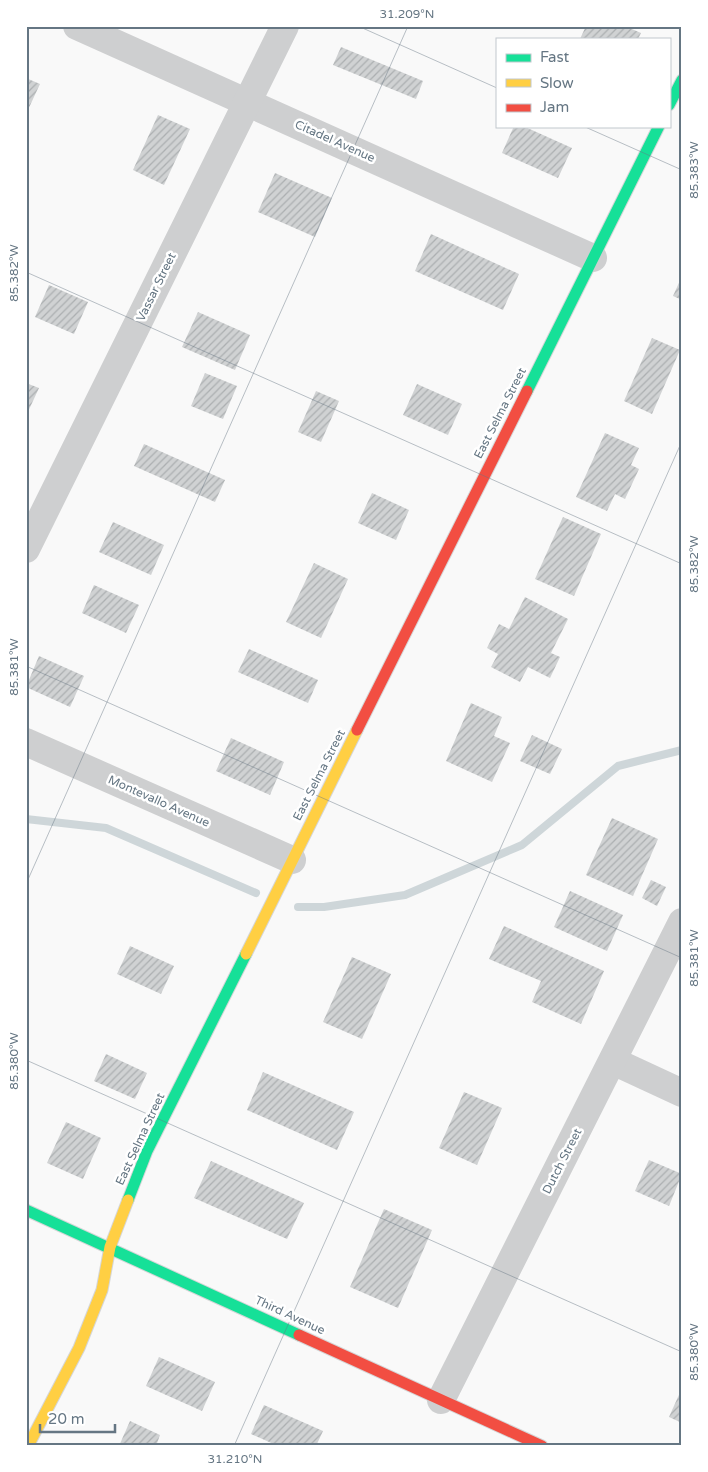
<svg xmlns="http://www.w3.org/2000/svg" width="708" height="1472" font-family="'Varela Round',sans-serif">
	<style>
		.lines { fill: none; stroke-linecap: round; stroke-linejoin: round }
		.stream { stroke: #ced6d9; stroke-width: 8 }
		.building { fill: url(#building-hatch) }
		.fast-casing { stroke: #d5d6d7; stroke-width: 13 }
		.slow-casing { stroke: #d5d6d7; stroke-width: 13 }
		.jam-casing { stroke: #d5d6d7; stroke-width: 13 }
		.street { stroke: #cecfd0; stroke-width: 28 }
		.fast { stroke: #16e098; stroke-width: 11 }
		.slow { stroke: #ffcf43; stroke-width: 11 }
		.jam { stroke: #f24e42; stroke-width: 11 }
		.ticks { fill: none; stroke: #657683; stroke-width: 1; stroke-opacity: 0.45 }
		.labels { text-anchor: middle; stroke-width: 5; stroke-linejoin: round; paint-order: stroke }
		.street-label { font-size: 12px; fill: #657683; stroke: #fff }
		.neatline { fill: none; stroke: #657683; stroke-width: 2 }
		.ticks-label { font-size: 12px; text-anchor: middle; fill: #657683 }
	</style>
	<defs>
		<pattern id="building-hatch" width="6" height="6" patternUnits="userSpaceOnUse" patternTransform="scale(1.25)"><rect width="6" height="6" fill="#d0d2d3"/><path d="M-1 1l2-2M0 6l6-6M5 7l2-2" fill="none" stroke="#acafb1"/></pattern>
	</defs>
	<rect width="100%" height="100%" fill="#f9f9f9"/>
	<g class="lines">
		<g class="stream">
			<polyline points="26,819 106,828 256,893"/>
			<polyline points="298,907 324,907 405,895 522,845 618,766 682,750"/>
		</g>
	</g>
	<g class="building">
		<polygon points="586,26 625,26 641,33 638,39 580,39"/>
		<polygon points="341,47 423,81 416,99 333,65"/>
		<polygon points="26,78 40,84 26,114"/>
		<polygon points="158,115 190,129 164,185 133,170"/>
		<polygon points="514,126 523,126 572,148 558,178 502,153"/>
		<polygon points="275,173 332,198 315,237 258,212"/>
		<polygon points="431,234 519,274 503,310 415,271"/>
		<polygon points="682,276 682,300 673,296"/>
		<polygon points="49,285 88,302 74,334 35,317"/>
		<polygon points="198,312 250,335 235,370 182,347"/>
		<polygon points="652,338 680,350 652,414 624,401"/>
		<polygon points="205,373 237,386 223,419 191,406"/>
		<polygon points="26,383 39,388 26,416"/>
		<polygon points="417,384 462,404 448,435 403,415"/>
		<polygon points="316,391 339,401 321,442 298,432"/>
		<polygon points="605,433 639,448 631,465 639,469 625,499 615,494 607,511 576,497"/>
		<polygon points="144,444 225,480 215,502 134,466"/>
		<polygon points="372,493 409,510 396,540 358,523"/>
		<polygon points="563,517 601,534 574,596 535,579"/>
		<polygon points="113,522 164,545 151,575 99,552"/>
		<polygon points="314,563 348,579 321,638 286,622"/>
		<polygon points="94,585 139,605 126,633 82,613"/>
		<polygon points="525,597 568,619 551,653 560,657 550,678 528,667 520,682 491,667 498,654 487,648 499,624 509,629"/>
		<polygon points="249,649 318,680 308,703 238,672"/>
		<polygon points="39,656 84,676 70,707 26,687"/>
		<polygon points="471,703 502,717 494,736 510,743 492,782 446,761"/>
		<polygon points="532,735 562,749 550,774 520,761"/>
		<polygon points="231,738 284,762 270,795 216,771"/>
		<polygon points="612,818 658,839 633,896 586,875"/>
		<polygon points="651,880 666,887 657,906 642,898"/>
		<polygon points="570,891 623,915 607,951 554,927"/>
		<polygon points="504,926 604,971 581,1024 532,1002 541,981 489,959"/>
		<polygon points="130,946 174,966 161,994 117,974"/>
		<polygon points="352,957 391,974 362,1039 323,1022"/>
		<polygon points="106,1054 147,1073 135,1099 94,1081"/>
		<polygon points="263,1072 354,1112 337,1150 247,1110"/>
		<polygon points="464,1092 502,1108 477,1165 439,1148"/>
		<polygon points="66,1122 101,1138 83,1179 47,1163"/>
		<polygon points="649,1160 682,1174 669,1206 635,1191"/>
		<polygon points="211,1161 304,1203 287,1239 194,1198"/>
		<polygon points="384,1209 432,1230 398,1308 350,1287"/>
		<polygon points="159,1357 215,1382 202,1411 146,1386"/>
		<polygon points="682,1388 682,1423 669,1417"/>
		<polygon points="264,1405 323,1431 316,1446 278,1446 251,1434"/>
		<polygon points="130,1421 160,1435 156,1446 119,1446"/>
	</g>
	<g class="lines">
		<g class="fast-casing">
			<g id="fast">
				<polyline points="669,105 682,80"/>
				<polyline points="527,391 659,126"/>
				<polyline points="128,1200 147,1151 246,954"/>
				<polyline points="26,1210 299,1335"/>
			</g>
		</g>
		<g class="slow-casing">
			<g id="slow">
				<polyline points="246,954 357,730"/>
				<polyline points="28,1446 79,1348 102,1290 110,1247 128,1200"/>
			</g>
		</g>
		<g class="jam-casing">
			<g id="jam">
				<polyline points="357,730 527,391"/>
				<polyline points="299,1335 542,1446"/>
			</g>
		</g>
		<g class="street">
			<polyline points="77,26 593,258"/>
			<polyline points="26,549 285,26"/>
			<polyline points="26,742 292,860"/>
			<polyline points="613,1061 682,1093"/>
			<polyline points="441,1400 682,922"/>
		</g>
		<use href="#fast" class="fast"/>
		<use href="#slow" class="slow"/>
		<use href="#jam" class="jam"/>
	</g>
	<path class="ticks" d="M 358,26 L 497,88M 583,126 L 682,170M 26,272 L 682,564M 26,666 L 682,958M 26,884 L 408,26M 26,1060 L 682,1352M 234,1446 L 682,441"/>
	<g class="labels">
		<g class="street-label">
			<text transform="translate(335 141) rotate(24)" y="4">Citadel Avenue</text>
			<text transform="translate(156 287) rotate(-64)" y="4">Vassar Street</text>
			<text transform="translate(500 413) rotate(-63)" y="4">East Selma Street</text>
			<text transform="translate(319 775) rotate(-63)" y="4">East Selma Street</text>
			<text transform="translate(159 801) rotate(24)" y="4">Montevallo Avenue</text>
			<text transform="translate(140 1139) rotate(-65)" y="4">East Selma Street</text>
			<text transform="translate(562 1161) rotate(-63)" y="4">Dutch Street</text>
			<text transform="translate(290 1315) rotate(25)" y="4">Third Avenue</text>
		</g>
	</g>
	<rect width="708" height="1472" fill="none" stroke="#ffffff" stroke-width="55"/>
	<rect x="496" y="38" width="175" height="90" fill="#ffffff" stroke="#c1c8cd"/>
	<rect x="506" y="54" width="25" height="8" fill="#16e098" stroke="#c1c8cd"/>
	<text x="540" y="62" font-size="15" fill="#657683">Fast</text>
	<rect x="506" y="79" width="25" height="8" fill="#ffcf43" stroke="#c1c8cd"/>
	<text x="540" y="88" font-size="15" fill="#657683">Slow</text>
	<rect x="506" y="104" width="25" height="8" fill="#f24e42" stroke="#c1c8cd"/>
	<text x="540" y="112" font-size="15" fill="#657683">Jam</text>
	<path d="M40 1424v8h75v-8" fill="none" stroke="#657683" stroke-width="2.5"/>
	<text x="48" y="1424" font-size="15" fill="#657683" stroke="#ffffff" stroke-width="4" paint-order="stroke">20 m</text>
	<rect x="28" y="28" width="652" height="1416" class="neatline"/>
	<g class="ticks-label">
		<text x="407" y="18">31.209°N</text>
		<text transform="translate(694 170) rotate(-90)" y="4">85.383°W</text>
		<text transform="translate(14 273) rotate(-90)" y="4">85.382°W</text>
		<text transform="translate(694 564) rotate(-90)" y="4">85.382°W</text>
		<text transform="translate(14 667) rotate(-90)" y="4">85.381°W</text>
		<text transform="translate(694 958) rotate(-90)" y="4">85.381°W</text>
		<text transform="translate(14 1061) rotate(-90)" y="4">85.380°W</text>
		<text transform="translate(694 1352) rotate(-90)" y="4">85.380°W</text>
		<text x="235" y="1463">31.210°N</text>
	</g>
</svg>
